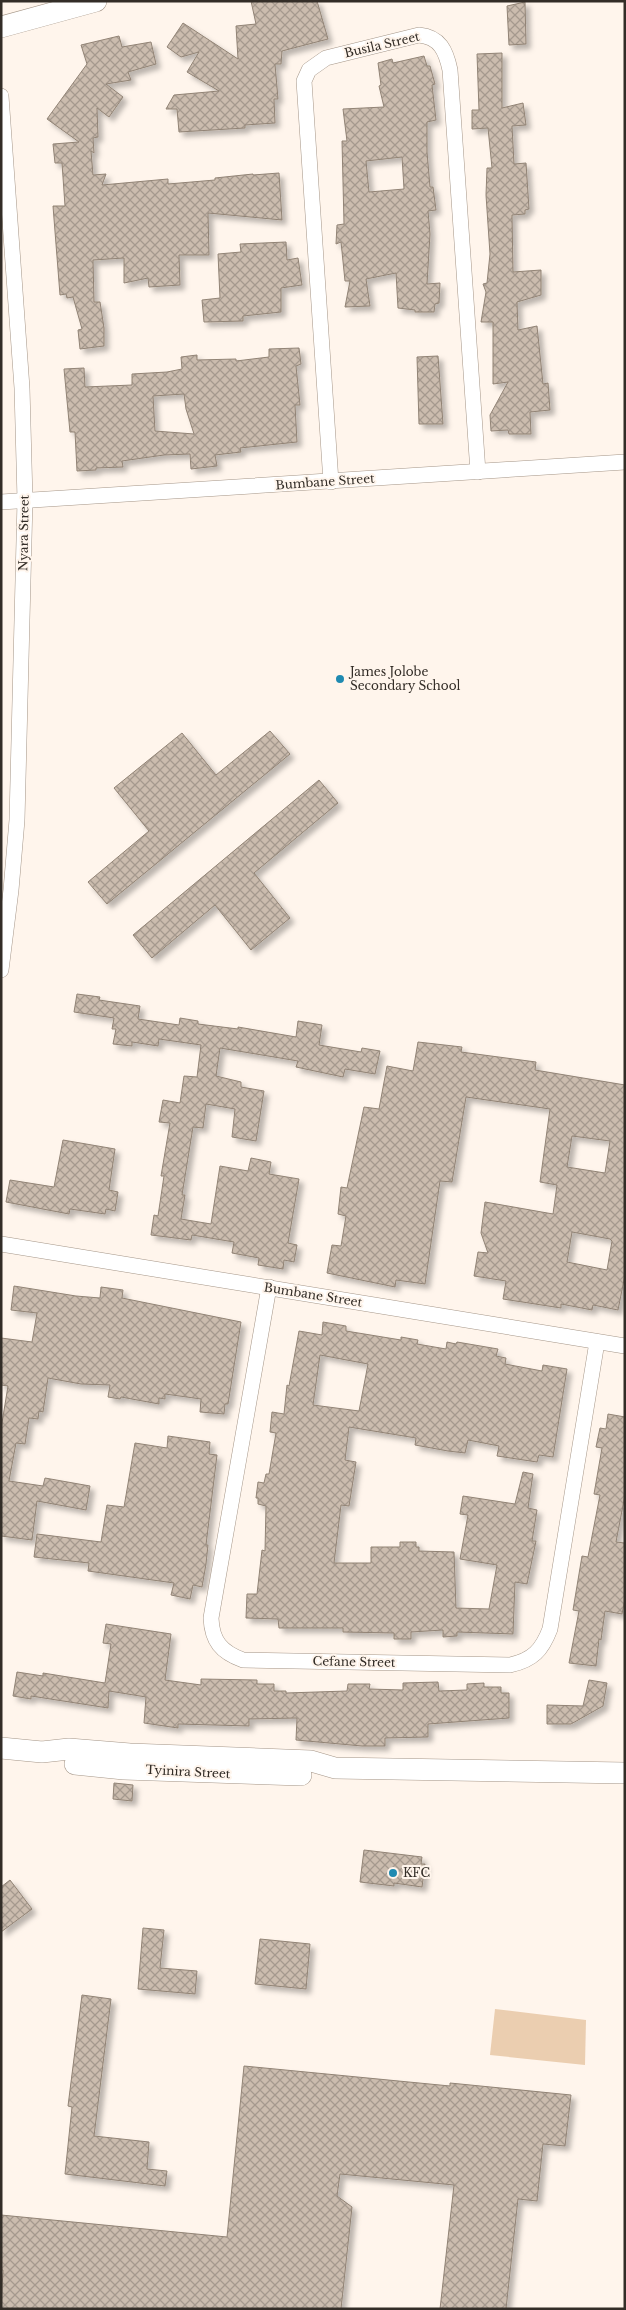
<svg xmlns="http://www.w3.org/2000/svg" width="626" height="2310" font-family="'Libre Baskerville',serif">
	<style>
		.park { fill: #ebceb0 }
		.building { fill: url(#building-cross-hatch); stroke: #918375; fill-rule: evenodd; filter: url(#shadow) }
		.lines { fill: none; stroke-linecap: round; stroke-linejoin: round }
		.street-casing { stroke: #a59688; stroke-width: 16 }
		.secondary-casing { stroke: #a59688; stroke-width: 22 }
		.street { stroke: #fff; stroke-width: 15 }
		.secondary { stroke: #fff; stroke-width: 21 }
		.poi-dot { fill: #1f8ab1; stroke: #fff5ec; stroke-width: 2 }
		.labels { text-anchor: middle; stroke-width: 4; stroke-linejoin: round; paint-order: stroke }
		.street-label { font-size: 12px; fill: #332d27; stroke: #fff5ec }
		.poi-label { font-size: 12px; fill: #332d27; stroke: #fff5ec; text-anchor: start }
	</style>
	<defs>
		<pattern id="building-cross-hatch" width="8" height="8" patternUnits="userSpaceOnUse" patternTransform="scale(1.25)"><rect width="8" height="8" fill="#cbbcae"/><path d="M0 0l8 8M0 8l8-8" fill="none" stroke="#a5998e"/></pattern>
		<filter id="shadow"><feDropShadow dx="4.5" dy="4.5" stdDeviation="2.5" flood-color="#0004"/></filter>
	</defs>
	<rect width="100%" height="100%" fill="#fff5ec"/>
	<polygon class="park" points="495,2009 586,2020 585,2065 490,2055"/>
	<g class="building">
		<polygon points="251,1 317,1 328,39 282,51 281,64 275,64 278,99 274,99 275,123 245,125 245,128 179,132 177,109 166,109 174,95 219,91 187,72 199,52 181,57 167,47 183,23 238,59 236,26 256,24"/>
		<polygon points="525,2 526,44 509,45 507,6"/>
		<polygon points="119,36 122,47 151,42 156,64 128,72 131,80 106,84 123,97 109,117 97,108 98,137 93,138 94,153 91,151 93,175 106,174 102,185 168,179 168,184 215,180 215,178 253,174 253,175 279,173 282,220 208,213 209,255 179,255 180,285 149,287 148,278 124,283 124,258 93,260 94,302 100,302 104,328 104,346 80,349 78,330 82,329 73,297 67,298 66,294 60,295 53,206 65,206 62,163 55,163 53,144 79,142 47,119 87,64 81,45"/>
		<polygon points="502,53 502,108 523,103 526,125 512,126 514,164 526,163 529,209 525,210 525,214 512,215 513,272 541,270 541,295 517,302 518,330 537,326 543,384 548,383 550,410 530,412 531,434 509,434 508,430 491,431 490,415 508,382 493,384 493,322 481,322 486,292 483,284 487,283 490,254 486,195 487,168 492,168 488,128 472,129 472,110 479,110 477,54"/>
		<path d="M 424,56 L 427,66 L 430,66 L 435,84 L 432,85 L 436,120 L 427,122 L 427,152 L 430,187 L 433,187 L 436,210 L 428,211 L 430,234 L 427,284 L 440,283 L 439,303 L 435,304 L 434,312 L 415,312 L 415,310 L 398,308 L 396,273 L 366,279 L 370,306 L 345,307 L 350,281 L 345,281 L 341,242 L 336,244 L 337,225 L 344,224 L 342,141 L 347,141 L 343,109 L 384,107 L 379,86 L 381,85 L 378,63 L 392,59 L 393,63 ZM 402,157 L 404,189 L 369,192 L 366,161 Z"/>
		<polygon points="286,242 287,260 298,258 302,285 281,288 281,312 243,316 243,321 204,322 202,300 220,298 218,254 241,252 240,244"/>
		<path d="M 299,348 L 301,364 L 296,366 L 300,405 L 295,405 L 297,442 L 240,448 L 241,452 L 215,455 L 217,466 L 191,469 L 190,454 L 164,455 L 122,461 L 123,467 L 96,468 L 96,470 L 77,471 L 75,432 L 70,432 L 64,369 L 84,368 L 85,387 L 132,385 L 132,374 L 167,372 L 182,369 L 181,357 L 197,355 L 197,360 L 236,359 L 236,361 L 269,357 L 269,349 ZM 184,394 L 186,409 L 194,434 L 155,431 L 153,396 Z"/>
		<polygon points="438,356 443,424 419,424 417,357"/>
		<polygon points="270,731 290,754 107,904 88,882 149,831 114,788 182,733 216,775"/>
		<polygon points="319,780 338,803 254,873 290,918 251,950 215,905 152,958 133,935"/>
		<polygon points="77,994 100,997 99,1000 140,1006 138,1019 179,1025 180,1018 198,1021 198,1024 238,1029 238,1027 296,1037 298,1021 322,1025 319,1045 361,1052 362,1048 380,1051 375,1074 345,1069 343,1077 296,1067 298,1061 220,1048 216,1076 241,1082 241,1087 264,1091 256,1141 232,1137 235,1109 206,1104 203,1128 193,1127 182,1195 185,1195 181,1219 211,1224 220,1166 248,1171 251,1158 271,1162 269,1174 299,1179 288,1243 297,1245 294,1262 284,1260 283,1269 258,1265 259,1258 232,1253 234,1242 192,1235 191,1240 151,1235 154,1215 158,1216 164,1176 161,1176 170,1123 159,1122 163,1100 180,1103 184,1076 197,1077 201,1045 159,1039 158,1046 132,1042 132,1046 113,1044 116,1029 112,1029 114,1018 74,1012"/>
		<path d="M 418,1042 L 462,1047 L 461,1052 L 536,1062 L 535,1070 L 625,1085 L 625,1275 L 618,1310 L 593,1305 L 592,1310 L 561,1304 L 561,1308 L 503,1299 L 506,1281 L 474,1276 L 478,1252 L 488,1253 L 481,1233 L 485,1202 L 553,1214 L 557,1185 L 540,1182 L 550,1109 L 466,1097 L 452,1182 L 440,1181 L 425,1284 L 396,1280 L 395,1287 L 327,1273 L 332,1245 L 341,1246 L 346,1216 L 338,1214 L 341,1187 L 347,1188 L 364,1107 L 379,1109 L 387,1066 L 413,1071 ZM 572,1136 L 610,1141 L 605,1173 L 567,1167 ZM 572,1232 L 610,1239 L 612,1241 L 607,1270 L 567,1262 Z"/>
		<polygon points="63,1140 115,1149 109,1190 118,1192 115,1211 106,1209 105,1214 70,1209 69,1214 6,1202 10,1180 54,1187"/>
		<polygon points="14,1286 76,1296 100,1298 101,1287 123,1290 122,1298 241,1322 228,1404 225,1404 224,1414 200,1412 201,1399 165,1394 165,1399 159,1398 159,1404 121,1397 120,1399 108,1397 110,1385 81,1384 48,1378 43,1412 39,1411 38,1419 29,1418 25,1444 16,1443 9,1481 43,1486 45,1478 90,1486 86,1510 37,1501 32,1540 1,1536 1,1429 8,1386 1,1385 1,1338 32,1342 37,1313 11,1310"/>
		<path d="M 323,1322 L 346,1326 L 346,1331 L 401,1340 L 401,1337 L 418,1340 L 417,1344 L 446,1349 L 447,1342 L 456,1344 L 457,1342 L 498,1349 L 496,1356 L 506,1358 L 505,1364 L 542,1371 L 543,1365 L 567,1369 L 553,1457 L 539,1455 L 537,1462 L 497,1456 L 499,1446 L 468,1440 L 465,1453 L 448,1451 L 415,1445 L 416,1438 L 349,1427 L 345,1460 L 356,1462 L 349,1506 L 341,1505 L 334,1563 L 371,1563 L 371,1547 L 400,1547 L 400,1542 L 416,1542 L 416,1547 L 419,1547 L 419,1551 L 454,1552 L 456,1608 L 489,1609 L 497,1565 L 460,1559 L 468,1515 L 460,1514 L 463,1496 L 515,1504 L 523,1472 L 533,1474 L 528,1508 L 537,1510 L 532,1541 L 536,1541 L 527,1584 L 515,1582 L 513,1634 L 457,1632 L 457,1636 L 443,1637 L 443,1630 L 411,1632 L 411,1639 L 394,1639 L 394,1633 L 343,1632 L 343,1628 L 279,1628 L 278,1619 L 246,1618 L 247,1594 L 257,1594 L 262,1550 L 265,1551 L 266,1506 L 258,1504 L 258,1498 L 256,1498 L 258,1482 L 264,1483 L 266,1474 L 269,1474 L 276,1433 L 270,1432 L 272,1412 L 284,1414 L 287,1385 L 289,1386 L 299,1331 L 322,1335 ZM 320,1355 L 368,1364 L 359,1411 L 313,1405 Z"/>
		<polygon points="608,1414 625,1417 625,1495 616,1542 625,1543 625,1599 622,1614 605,1611 601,1640 599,1639 596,1666 569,1663 579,1611 573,1610 582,1556 588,1557 600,1495 594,1494 602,1448 596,1447 600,1428 606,1429"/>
		<polygon points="168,1436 210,1442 209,1454 217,1455 206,1545 208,1545 206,1564 202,1587 193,1585 190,1599 171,1595 174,1583 88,1571 89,1563 34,1557 37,1534 101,1542 107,1505 124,1507 135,1443 167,1448"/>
		<polygon points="106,1624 171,1634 165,1680 201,1685 201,1679 257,1680 257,1684 274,1684 274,1691 286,1691 286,1693 347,1691 348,1684 370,1684 369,1689 403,1690 403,1683 438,1682 439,1691 467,1690 467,1684 484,1683 484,1687 501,1687 501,1693 509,1693 509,1718 428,1724 428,1737 385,1738 385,1746 362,1746 296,1740 297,1718 249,1719 249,1726 178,1724 178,1728 144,1723 146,1697 109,1691 108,1708 31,1696 31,1699 13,1696 17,1672 43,1676 43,1673 105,1683 111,1644 103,1643"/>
		<polygon points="589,1680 607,1683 603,1706 571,1724 547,1724 547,1705 583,1706"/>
		<polygon points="114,1783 133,1785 132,1801 113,1799"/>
		<polygon points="364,1850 422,1857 421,1864 425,1864 422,1887 394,1883 394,1886 360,1882"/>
		<polygon points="10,1880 32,1909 1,1932 1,1887"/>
		<polygon points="143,1928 164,1930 160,1968 197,1971 195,1994 138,1989"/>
		<polygon points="260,1939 310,1944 306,1989 255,1984"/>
		<polygon points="82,1995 111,1999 94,2136 149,2142 147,2169 167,2171 165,2186 65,2174 72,2107 68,2106"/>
		<polygon points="244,2066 450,2086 450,2083 571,2095 565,2146 543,2144 537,2201 518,2199 506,2309 440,2309 454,2185 340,2174 337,2196 352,2207 341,2309 1,2309 3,2270 1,2270 1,2215 227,2237"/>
	</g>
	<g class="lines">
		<g class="street-casing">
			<g id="street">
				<polyline points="1,96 22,388 25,500 17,820 11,890 1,970"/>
				<path d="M 331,482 L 304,81 L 309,70 L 326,58 L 419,35 C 440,37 446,51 450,70 L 478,472"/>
				<polyline points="1,502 625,462"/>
				<polyline points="1,1244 625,1346"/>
				<path d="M 269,1287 L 211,1618 C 212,1641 221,1652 243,1660 L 510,1665 C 533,1660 542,1650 550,1629 L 597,1342"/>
			</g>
		</g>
		<g class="secondary-casing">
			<g id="secondary">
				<polyline points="1,27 96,1"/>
				<polyline points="1,1748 42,1752 69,1749 130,1754 311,1761 335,1768 625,1773"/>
				<polyline points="75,1764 124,1769 301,1775"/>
			</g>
		</g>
		<use href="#street" class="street"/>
		<use href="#secondary" class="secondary"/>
	</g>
	<g class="poi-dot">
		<circle cx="340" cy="679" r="5"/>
		<circle cx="393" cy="1873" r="5"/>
	</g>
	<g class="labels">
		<g class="street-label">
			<text transform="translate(382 45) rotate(-13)" y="4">Busila Street</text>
			<text transform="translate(325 482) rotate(-4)" y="4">Bumbane Street</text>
			<text transform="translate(24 533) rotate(-89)" y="4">Nyara Street</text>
			<text transform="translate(313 1295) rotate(9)" y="4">Bumbane Street</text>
			<text transform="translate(354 1662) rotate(1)" y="4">Cefane Street</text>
			<text transform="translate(188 1772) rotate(3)" y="4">Tyinira Street</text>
		</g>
		<g class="poi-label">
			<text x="350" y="676">James Jolobe<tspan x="350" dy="14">Secondary School</tspan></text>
			<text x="403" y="1877">KFC</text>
		</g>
	</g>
	<rect width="626" height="2310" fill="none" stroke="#332d27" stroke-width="5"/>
</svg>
